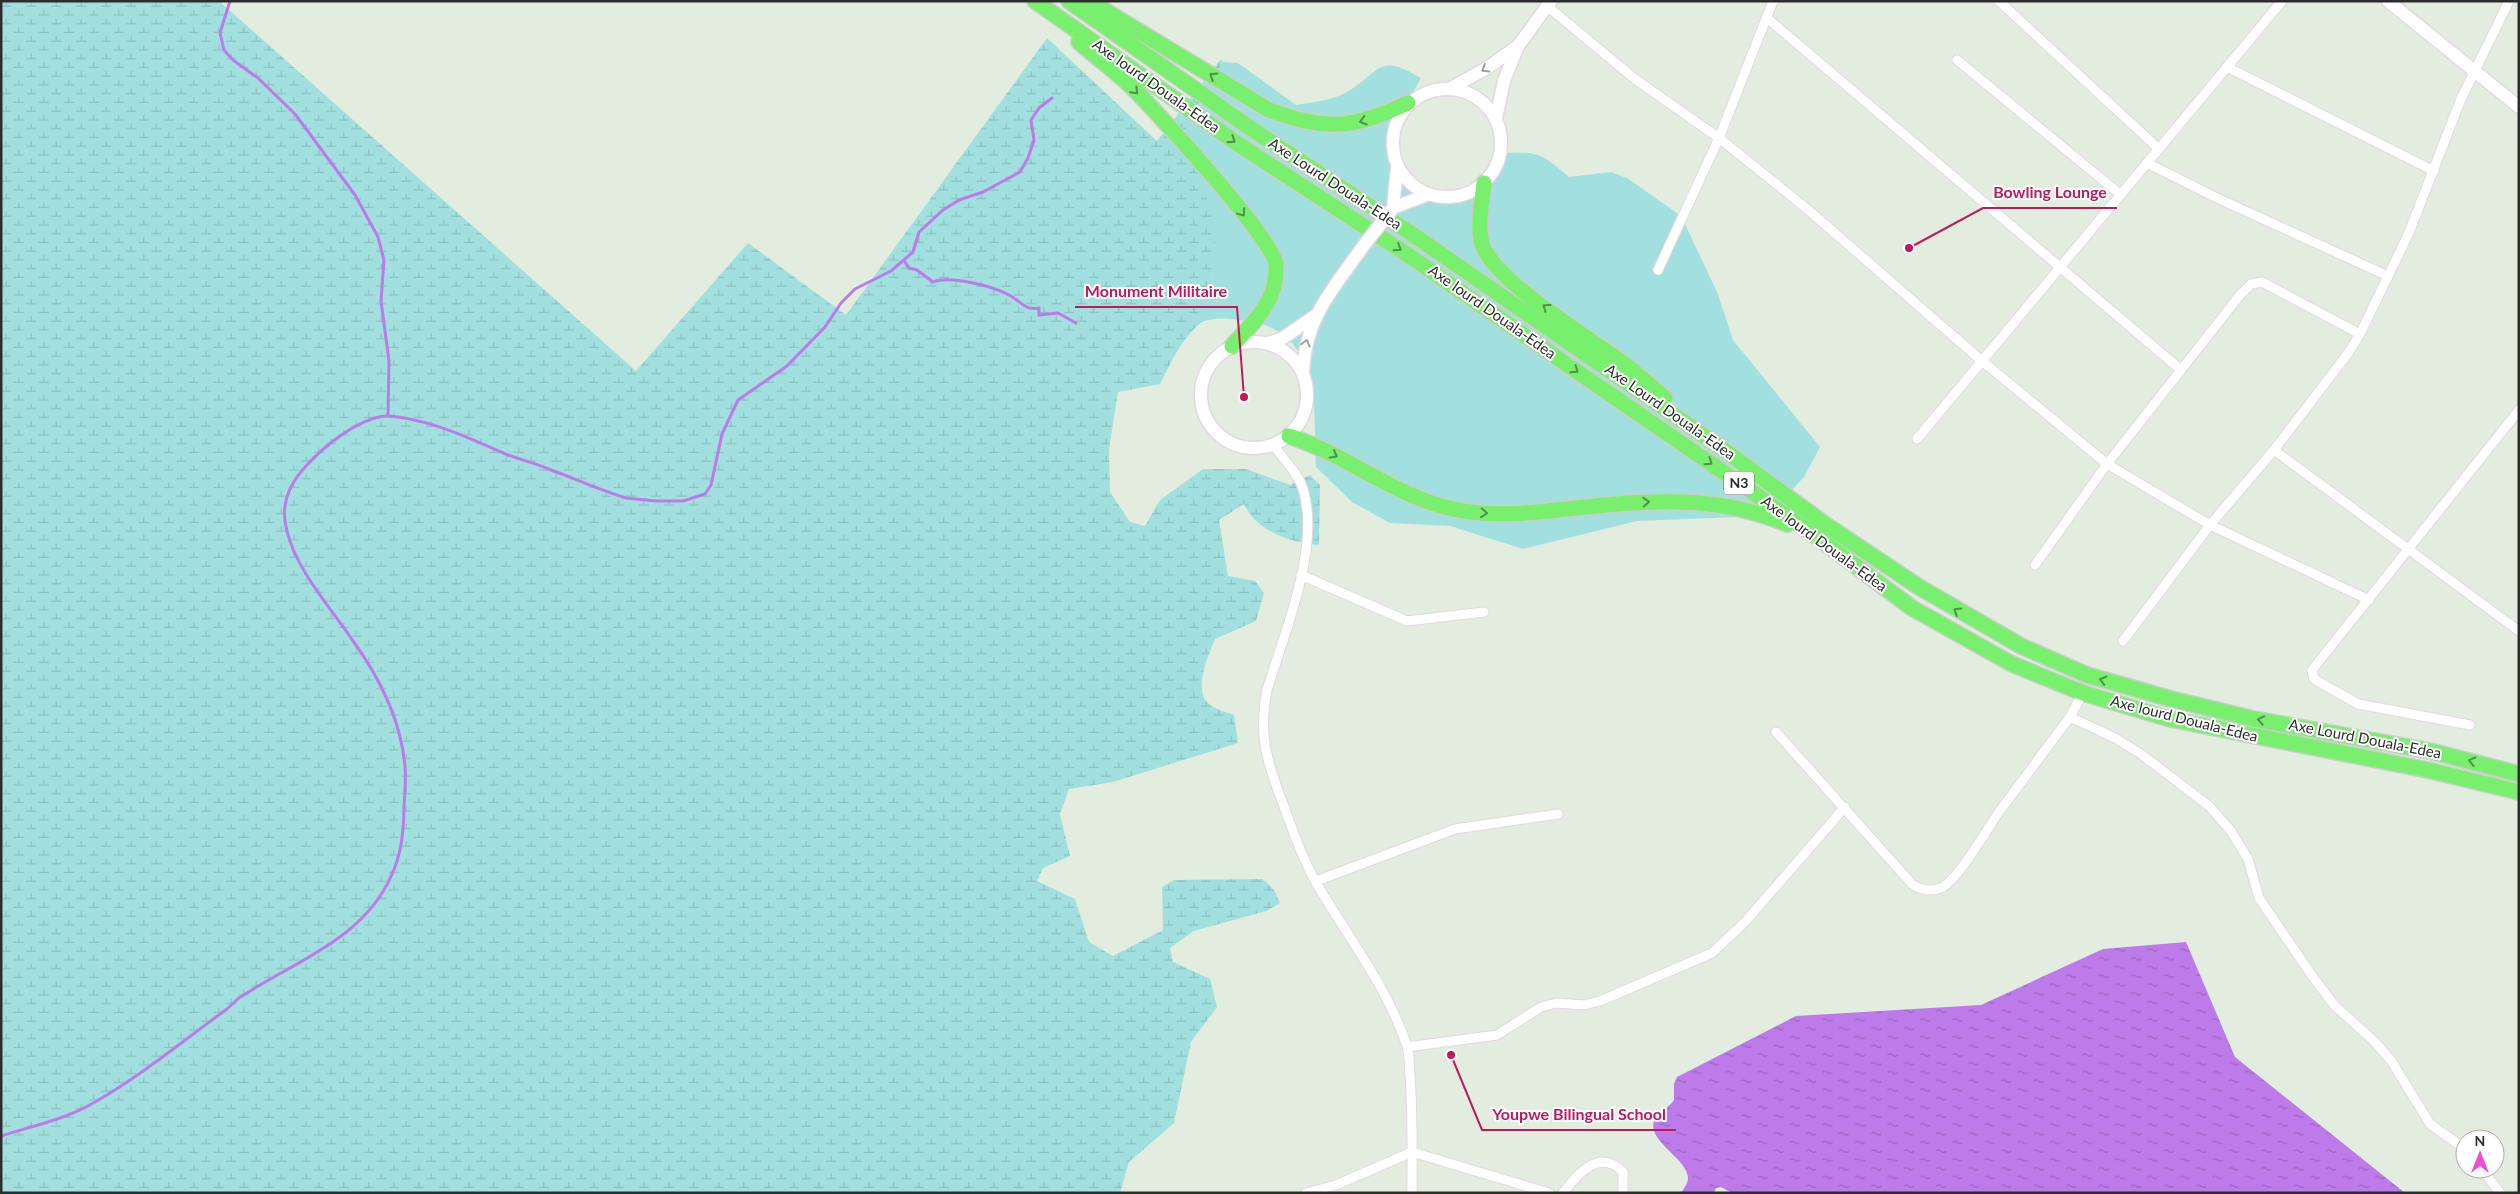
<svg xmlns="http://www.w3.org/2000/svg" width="2520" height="1194" font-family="Lato,sans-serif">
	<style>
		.grass { fill: #a1e0df }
		.wetland { fill: url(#wetland-marsh) }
		.water { fill: url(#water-ripples) }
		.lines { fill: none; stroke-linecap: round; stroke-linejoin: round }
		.stream { stroke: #bc7be8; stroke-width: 3 }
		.minor-casing { stroke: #e4d6e2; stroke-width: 11 }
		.secondary-casing { stroke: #e4d6e2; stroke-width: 15 }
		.trunk-casing { stroke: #cdcdcd; stroke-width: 18 }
		.minor { stroke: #fff; stroke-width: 9 }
		.secondary { stroke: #fff; stroke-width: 12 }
		.trunk { stroke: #78ef6d; stroke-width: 15 }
		.secondary-bridge-casing { stroke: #e4d6e2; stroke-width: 15; stroke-linecap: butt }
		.secondary-bridge { stroke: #fff; stroke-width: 12 }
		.oneway { stroke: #a0a0a0 }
		.oneway2 { stroke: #528e4d }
		.labels { text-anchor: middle; stroke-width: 4; stroke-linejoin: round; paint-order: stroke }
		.shield { fill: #fff; stroke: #6c6c6c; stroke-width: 1 }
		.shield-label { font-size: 14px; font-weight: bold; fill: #2d2d2d }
		.street-label { font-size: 15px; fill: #2d2d2d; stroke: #fff }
		.leader { fill: none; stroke: #c2185b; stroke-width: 2 }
		.callout-dot { fill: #c2185b; stroke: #fff; stroke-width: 2 }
		.callout-label { font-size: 16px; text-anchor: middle; font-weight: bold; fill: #c2185b; stroke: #fff; stroke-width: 4; stroke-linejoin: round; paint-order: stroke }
	</style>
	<defs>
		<pattern id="wetland-marsh" width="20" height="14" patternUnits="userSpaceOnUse" patternTransform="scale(1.25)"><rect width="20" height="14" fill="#a1e0df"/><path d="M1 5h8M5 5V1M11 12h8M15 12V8" fill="none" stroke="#8bc0c0"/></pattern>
		<pattern id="water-ripples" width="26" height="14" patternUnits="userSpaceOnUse" patternTransform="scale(1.25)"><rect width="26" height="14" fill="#bc7be8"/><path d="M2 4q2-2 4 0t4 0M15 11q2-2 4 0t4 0" fill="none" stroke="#9965bc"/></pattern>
	</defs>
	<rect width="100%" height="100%" fill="#e2ede0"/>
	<path class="grass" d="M 1223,62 L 1238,63 L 1296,105 C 1312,102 1330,101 1345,93 C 1381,73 1376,51 1421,78 C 1412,96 1393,119 1392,140 C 1389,206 1481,220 1501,153 C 1540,152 1539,152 1569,177 L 1611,172 L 1627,178 L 1677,213 L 1685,224 L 1717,292 L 1733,340 L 1820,447 L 1804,477 L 1766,517 L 1738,508 L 1738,517 L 1637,521 L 1523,549 L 1450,526 L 1390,523 L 1352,502 L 1316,467 C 1314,409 1322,331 1247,321 C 1230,319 1218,316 1202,322 L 1202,298 L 1213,271 L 1191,156 L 1190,132 L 1199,105 Z"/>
	<path class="wetland" d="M 1,1 L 219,1 L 636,371 L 748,243 L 846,315 L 1047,38 L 1157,141 L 1221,59 L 1223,62 L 1199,105 L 1190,132 L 1191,156 L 1211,211 L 1215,241 L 1213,271 L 1202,298 L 1202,322 C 1181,339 1172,361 1160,384 L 1118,392 L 1109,449 L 1110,492 L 1130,522 L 1145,526 L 1160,500 L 1203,469 L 1246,469 L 1290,485 L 1310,475 L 1320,485 L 1319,545 C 1291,543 1256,531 1244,504 L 1219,520 L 1228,576 L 1255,581 L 1264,593 L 1256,621 L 1215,639 C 1209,654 1193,689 1208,703 C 1214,709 1226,712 1234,715 L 1238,743 L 1113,782 L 1069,789 L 1060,814 L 1070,856 L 1043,868 L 1037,881 L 1075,899 L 1089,942 L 1113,956 L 1163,930 L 1162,887 L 1174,880 L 1263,879 L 1274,890 L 1280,903 L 1266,911 L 1194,931 L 1170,948 L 1173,962 L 1210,979 L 1217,1007 L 1191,1042 L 1174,1123 L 1129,1162 L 1120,1193 L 1,1193 Z"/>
	<path class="water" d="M 2186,942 L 2235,1057 L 2405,1193 L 1732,1193 L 1721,1187 L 1716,1188 L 1714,1193 L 1681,1193 C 1684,1188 1688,1184 1688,1178 C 1688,1158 1644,1140 1655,1119 C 1659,1112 1669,1108 1674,1100 L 1674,1084 L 1677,1077 L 1796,1016 L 1981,1005 L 2103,949 Z"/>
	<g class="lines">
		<g class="stream">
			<polyline points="230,1 220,33 224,50 233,60 258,78 295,114 355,195 378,237 384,260 381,301 389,361 388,416"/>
			<path d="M 905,262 L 909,268 L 917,270 L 933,282 C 950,275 992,286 1009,295 C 1021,301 1025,311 1039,308 L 1039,315 L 1058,313 L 1076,323"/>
			<path d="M 1,1136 C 32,1126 67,1119 95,1102 C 142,1075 184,1040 227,1009 L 239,998 C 293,962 365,939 392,874 C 402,853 404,829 404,806 C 405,793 406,779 405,766 C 401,720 378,675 351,638 C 329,606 296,569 287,531 C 283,517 284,501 291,487 C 303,461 359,414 389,416 C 430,419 471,439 508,455 C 522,460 537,464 551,470 C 576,479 600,490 626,498 L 656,501 L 683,501 L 705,494 L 711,485 L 722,434 L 738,400 L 787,366 L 825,327 L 841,303 L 855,289 L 891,271 L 913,252 L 919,232 L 943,210 L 959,200 L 983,192 L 1020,172 L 1028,158 L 1034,140 L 1031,120 L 1039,108 L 1052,98"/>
		</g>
		<g class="minor-casing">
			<g id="minor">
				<polyline points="1999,1 2159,149"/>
				<polyline points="1547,6 1635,79 1719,138 1806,208 1982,361 2107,464 2210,525 2369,600"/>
				<polyline points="1767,18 2181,370"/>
				<polyline points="1957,60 2121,195"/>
				<polyline points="2227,67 2434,171"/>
				<polyline points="2147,163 2217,198 2388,276"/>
				<polyline points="1658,270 1719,138 1773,1"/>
				<polyline points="1917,439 2282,1"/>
				<path d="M 1274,445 C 1283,460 1298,472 1303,489 C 1321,547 1284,634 1267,690 C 1258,735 1267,762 1283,804 C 1294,833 1304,864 1321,891 C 1351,941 1388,989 1407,1046 C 1410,1055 1409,1066 1410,1076 C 1413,1115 1412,1154 1412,1193"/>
				<polyline points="2274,450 2519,631"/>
				<polyline points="2035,565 2107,464 2240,295 2251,284 2262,282 2360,334"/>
				<polyline points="1301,575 1407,621 1484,612"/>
				<polyline points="2123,641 2210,525 2274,450 2349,352 2360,334 2408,235 2461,99 2509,1"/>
				<polyline points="2070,717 2115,738 2141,754 2209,806 2231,831 2248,859 2259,898 2313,977 2334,1005 2375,1042 2392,1062 2430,1124 2465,1149"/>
				<polyline points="2470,725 2358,704 2314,679 2312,670 2519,410"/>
				<path d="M 1776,732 L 1912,884 C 1920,890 1931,892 1941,888 C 1958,880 1987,829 1999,812 C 2023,780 2047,748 2070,717 L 2083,693"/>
				<polyline points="1316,881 1455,829 1558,814"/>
				<polyline points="1407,1047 1497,1035 1541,1007 1556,1003 1584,1005 1600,1001 1712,953 1745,922 1845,807"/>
				<polyline points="2482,1169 2500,1193"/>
				<polyline points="1306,1193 1336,1185 1412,1152 1549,1193"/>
				<path d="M 1563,1193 C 1578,1173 1600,1148 1623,1172 L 1623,1193"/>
			</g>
		</g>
		<g class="secondary-casing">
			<g id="secondary">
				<polyline points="2388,1 2519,107"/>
				<polyline points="1451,88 1487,68 1518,46"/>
				<circle cx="1447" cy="143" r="54"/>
				<polyline points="1496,118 1504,81 1518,46 1551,1"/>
				<polyline points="1393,208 1397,168"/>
				<polyline points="1393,208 1429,194"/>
				<circle cx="1254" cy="395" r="53"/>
				<polyline points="1268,343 1283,338 1315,316"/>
				<path d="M 1303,372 C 1305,317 1334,288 1364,245"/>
			</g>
		</g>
		<g class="trunk-casing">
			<g id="trunk">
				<polyline points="1035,1 1241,146 1402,251 1816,536 1912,608 2012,664 2083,693 2170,719 2428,770 2519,792"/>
				<polyline points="1069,1 1253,130 1412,234 1720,447 1826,525 1919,587 2021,646 2087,675 2171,699 2254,719 2430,751 2519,774"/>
				<path d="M 1089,1 L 1269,110 C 1328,131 1351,129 1408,103"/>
				<path d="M 1079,42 C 1097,58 1117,72 1134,89 C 1157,113 1275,240 1276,265 C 1278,300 1254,322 1232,346"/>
				<path d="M 1484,183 C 1482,202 1477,225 1482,244 C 1494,282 1596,342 1630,368 C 1642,378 1653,388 1665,398"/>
				<path d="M 1289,436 C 1348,455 1396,498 1458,510 C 1494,517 1532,513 1567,509 C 1642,501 1716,493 1787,524"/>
			</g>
		</g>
		<use href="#minor" class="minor"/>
		<use href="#secondary" class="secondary"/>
		<use href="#trunk" class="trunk"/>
		<g class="secondary-bridge-casing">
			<polyline id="secondary-bridge" points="1364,245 1393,208"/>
		</g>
		<use href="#secondary-bridge" class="secondary-bridge"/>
	</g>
	<defs><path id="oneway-chevron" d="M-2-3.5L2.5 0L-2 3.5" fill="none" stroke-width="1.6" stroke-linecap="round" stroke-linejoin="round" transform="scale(1.25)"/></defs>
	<g class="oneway">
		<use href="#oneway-chevron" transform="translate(1485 69) rotate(148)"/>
		<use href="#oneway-chevron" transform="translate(1306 343) rotate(-75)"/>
	</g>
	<g class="oneway2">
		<use href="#oneway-chevron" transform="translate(1213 76) rotate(-148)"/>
		<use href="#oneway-chevron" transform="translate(1135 91) rotate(45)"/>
		<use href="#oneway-chevron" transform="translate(1363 121) rotate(164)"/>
		<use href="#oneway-chevron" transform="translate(1232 140) rotate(35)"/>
		<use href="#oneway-chevron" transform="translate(1242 213) rotate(53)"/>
		<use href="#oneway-chevron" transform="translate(1398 248) rotate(33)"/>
		<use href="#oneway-chevron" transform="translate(1546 307) rotate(-144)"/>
		<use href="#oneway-chevron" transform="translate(1575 370) rotate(35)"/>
		<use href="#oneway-chevron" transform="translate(1334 455) rotate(29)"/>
		<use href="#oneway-chevron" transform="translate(1709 462) rotate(35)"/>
		<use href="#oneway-chevron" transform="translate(1646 502) rotate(-4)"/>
		<use href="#oneway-chevron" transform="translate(1484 513) rotate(5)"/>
		<use href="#oneway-chevron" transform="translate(1957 611) rotate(-148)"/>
		<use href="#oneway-chevron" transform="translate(2103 680) rotate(-164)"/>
		<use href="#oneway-chevron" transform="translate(2261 720) rotate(-169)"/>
		<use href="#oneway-chevron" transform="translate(2472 761) rotate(-167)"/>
	</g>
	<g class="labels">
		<rect class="shield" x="1724" y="471.5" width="30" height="23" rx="4"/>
		<g class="shield-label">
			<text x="1739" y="488">N3</text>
		</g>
		<g class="street-label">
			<text transform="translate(1156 86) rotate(35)" y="5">Axe lourd Douala-Edea</text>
			<text transform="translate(1335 184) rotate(33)" y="5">Axe Lourd Douala-Edea</text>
			<text transform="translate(1492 312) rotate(35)" y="5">Axe lourd Douala-Edea</text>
			<text transform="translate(1670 412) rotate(35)" y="5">Axe Lourd Douala-Edea</text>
			<text transform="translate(1824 544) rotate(36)" y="5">Axe lourd Douala-Edea</text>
			<text transform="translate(2184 719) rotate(14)" y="5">Axe lourd Douala-Edea</text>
			<text transform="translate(2365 739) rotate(11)" y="5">Axe Lourd Douala-Edea</text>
		</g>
	</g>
	<path class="leader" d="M1909 248L1983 208H2117M1244 397L1237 307H1075M1451 1055L1482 1130H1676"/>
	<g class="callout-dot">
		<circle cx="1909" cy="248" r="5"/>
		<circle cx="1244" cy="397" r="5"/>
		<circle cx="1451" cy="1055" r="5"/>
	</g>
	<g class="callout-label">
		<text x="2050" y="198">Bowling Lounge</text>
		<text x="1156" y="297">Monument Militaire</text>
		<text x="1579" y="1120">Youpwe Bilingual School</text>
	</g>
	<rect width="2520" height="1194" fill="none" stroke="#2d2d2d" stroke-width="5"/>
	<g transform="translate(2480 1154)"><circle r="24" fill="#ffffff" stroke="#ababab"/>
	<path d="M0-4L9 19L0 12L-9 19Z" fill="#ef4bd8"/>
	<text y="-8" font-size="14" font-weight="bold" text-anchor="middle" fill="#2d2d2d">N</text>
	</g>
</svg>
